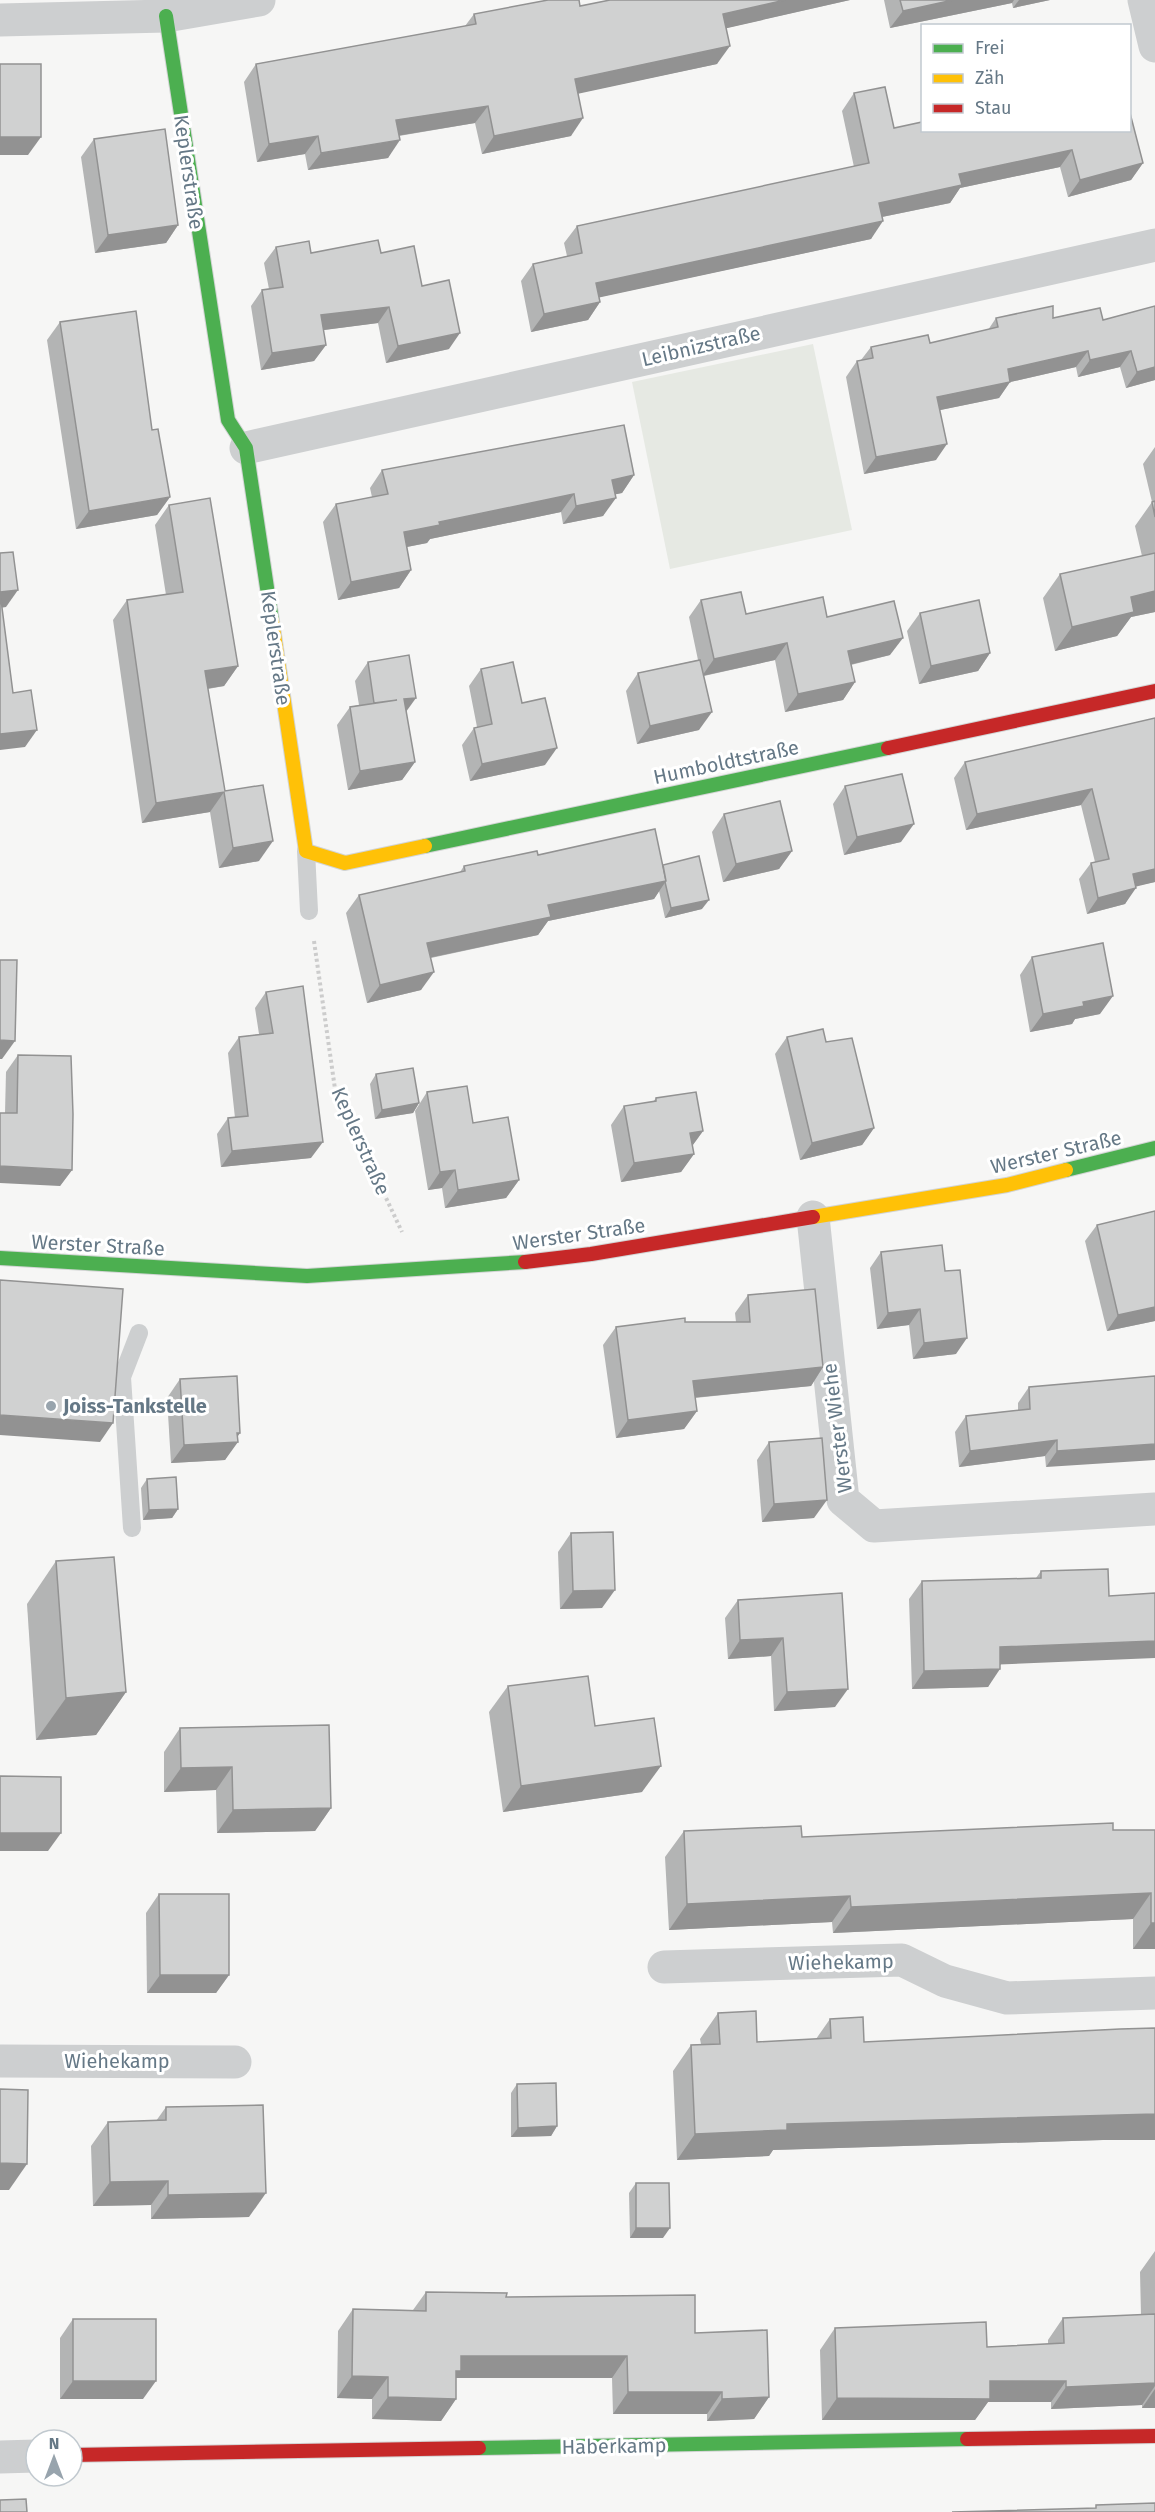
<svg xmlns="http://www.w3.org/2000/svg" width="1155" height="2512" font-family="'Fira Sans',sans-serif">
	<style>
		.green { fill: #e6e9e3 }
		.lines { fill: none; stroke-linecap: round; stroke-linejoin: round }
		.fast-casing { stroke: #d2d4d4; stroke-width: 16 }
		.slow-casing { stroke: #d2d4d4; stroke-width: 16 }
		.jam-casing { stroke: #d2d4d4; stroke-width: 16 }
		.path { stroke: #ccc; stroke-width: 4; stroke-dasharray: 3 3; stroke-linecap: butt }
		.lane { stroke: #cdcfd0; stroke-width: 18 }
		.street { stroke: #cdcfd0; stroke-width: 33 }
		.fast { stroke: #4caf50; stroke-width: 14 }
		.slow { stroke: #ffc107; stroke-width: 14 }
		.jam { stroke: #c62828; stroke-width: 14 }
		.wall { fill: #b3b4b4 }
		.shaded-wall { fill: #929292 }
		.building { fill: #d0d1d1; stroke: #929292; stroke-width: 1.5 }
		.poi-dot { fill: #98a4ad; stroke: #fff; stroke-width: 2 }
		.labels { text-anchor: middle; stroke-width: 6; stroke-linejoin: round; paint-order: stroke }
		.street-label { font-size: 20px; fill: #657886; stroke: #fff }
		.poi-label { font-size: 20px; font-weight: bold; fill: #657886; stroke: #fff; text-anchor: start }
	</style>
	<rect width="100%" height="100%" fill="#f6f6f5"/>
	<polygon class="green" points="813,344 852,530 670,569 632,382"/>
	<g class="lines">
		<g class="fast-casing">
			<g id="fast">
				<polyline points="166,16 228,420 246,448 272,621"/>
				<polyline points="425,846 888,748"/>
				<polyline points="1066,1170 1155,1148"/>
				<polyline points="0,1258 307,1276 525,1262"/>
				<polyline points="479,2448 967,2439"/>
			</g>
		</g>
		<g class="slow-casing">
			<g id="slow">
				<polyline points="272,621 306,851 345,863 425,846"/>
				<polyline points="813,1217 1007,1185 1066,1170"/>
			</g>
		</g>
		<g class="jam-casing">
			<g id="jam">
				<polyline points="888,748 1155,691"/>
				<polyline points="525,1262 591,1254 813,1217"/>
				<polyline points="967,2439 1155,2436"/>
				<polyline points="72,2455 479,2448"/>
			</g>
		</g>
		<polyline class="path" points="314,941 335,1089 402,1232"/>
		<g class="lane">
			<polyline points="306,851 309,911"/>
			<polyline points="132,1528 122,1377 139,1333"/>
		</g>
		<g class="street">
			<polyline points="1144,0 1155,46"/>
			<polyline points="0,20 166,16 259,0"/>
			<polyline points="246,448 1155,245"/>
			<polyline points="813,1217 843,1500 874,1526 1155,1509"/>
			<polyline points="664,1967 902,1960 945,1981 1007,1998 1155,1993"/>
			<polyline points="0,2061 235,2062"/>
			<polyline points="0,2457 36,2456"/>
		</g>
		<use href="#fast" class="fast"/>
		<use href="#slow" class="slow"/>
		<use href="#jam" class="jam"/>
	</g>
	<g class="wall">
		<polygon points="610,0 850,0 726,28 717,64 578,93 571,136 482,154 475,123 399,136 388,158 308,170 305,154 257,162 244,82 256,64 465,26 474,14 580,6"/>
		<polygon points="884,0 1050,0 1013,8 1012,3 890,28"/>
		<polygon points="854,93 894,128 1130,130 1143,163 1131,180 1068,197 1060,167 960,188 950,203 882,217 871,239 599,297 600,302 588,320 531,332 521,281 533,264 567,256 564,243 577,226 854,167 842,111"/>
		<polygon points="94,139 178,225 166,243 95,253 81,157"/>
		<polygon points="276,247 311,253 381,253 422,286 449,349 386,363 378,323 323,330 326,345 314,361 261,370 251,306 262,290 269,289 264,263"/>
		<polygon points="1155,306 1155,380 1126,388 1120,367 1078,377 1076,367 1010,382 999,398 940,410 936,460 864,474 846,377 857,361 861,360 871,347 930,343 988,330 996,318 1103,320"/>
		<polygon points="60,322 152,430 170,497 157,515 76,529 47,340"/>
		<polygon points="1155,447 1155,612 1131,617 1117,636 1055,651 1043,598 1060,574 1142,556 1135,526 1152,502 1143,464"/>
		<polygon points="382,470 634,475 622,493 615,494 603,516 563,524 561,512 430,539 427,543 407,547 411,570 399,588 338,600 323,522 336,504 372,497 370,488"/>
		<polygon points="169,505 238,666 224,686 208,689 225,791 259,861 219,868 210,812 142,823 113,620 127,600 166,595 155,525"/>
		<polygon points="701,600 746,614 827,617 890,655 851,665 855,682 843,700 785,712 775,660 704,676 699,730 637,744 626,691 638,673 698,660 689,617"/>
		<polygon points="920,613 990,653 978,671 919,684 907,631"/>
		<polygon points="368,662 406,711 415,762 402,780 348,790 337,725 350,707 359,705 355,681"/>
		<polygon points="481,669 522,703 545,765 470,781 462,745 474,728 477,727 469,686"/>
		<polygon points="1155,718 1155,882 1135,886 1125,904 1087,914 1079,879 1091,863 1095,862 1081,805 966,830 954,778 965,762"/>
		<polygon points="845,786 901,842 844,855 833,804"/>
		<polygon points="724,814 792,851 779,869 723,882 712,832"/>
		<polygon points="538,855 663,865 702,909 665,918 659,891 654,899 548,921 538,935 431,958 421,990 367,1003 346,913 359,895 460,872 464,866"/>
		<polygon points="1032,957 1100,1014 1075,1019 1072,1024 1030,1032 1020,975"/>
		<polygon points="266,992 311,1158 221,1167 217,1134 228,1118 235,1118 228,1053 239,1037 259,1034 255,1008"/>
		<polygon points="787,1037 826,1042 874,1128 862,1145 800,1160 775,1054"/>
		<polygon points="18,1055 72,1170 60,1186 5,1113 6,1072"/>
		<polygon points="376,1074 419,1103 413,1113 375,1119 370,1084"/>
		<polygon points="427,1092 473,1123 519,1180 506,1198 445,1208 442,1188 428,1190 415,1111"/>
		<polygon points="656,1098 703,1131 692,1146 694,1154 681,1172 621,1182 611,1125 624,1106 653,1102"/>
		<polygon points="1155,1211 1155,1321 1107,1331 1085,1241 1097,1225"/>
		<polygon points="881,1252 945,1271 956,1354 913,1359 909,1325 877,1329 870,1268"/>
		<polygon points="748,1295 823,1367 811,1386 695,1398 697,1411 684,1429 616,1438 603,1345 616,1327 685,1322 736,1322 735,1313"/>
		<polygon points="1155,1376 1046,1467 1045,1456 959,1467 955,1432 966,1416 1018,1410 1018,1403 1029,1387"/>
		<polygon points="180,1379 238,1437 225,1460 171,1463 167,1398"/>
		<polygon points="769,1442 814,1518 762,1522 757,1460"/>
		<polygon points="147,1479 178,1509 172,1518 143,1520 141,1488"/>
		<polygon points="571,1533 602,1608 560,1609 558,1552"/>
		<polygon points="56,1561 126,1692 96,1735 36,1740 27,1604"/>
		<polygon points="1108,1569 1000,1665 988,1687 912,1689 909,1599 922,1581 1036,1578 1041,1571"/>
		<polygon points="842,1593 835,1707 774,1711 771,1656 728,1659 725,1618 738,1600"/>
		<polygon points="508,1686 595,1726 642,1792 503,1812 489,1712"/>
		<polygon points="180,1728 331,1808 315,1831 217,1833 216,1790 164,1792 164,1752"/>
		<polygon points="1155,1830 1155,1949 1133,1949 1133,1919 833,1933 832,1922 669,1930 665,1857 684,1831 802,1837"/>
		<polygon points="159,1894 229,1975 216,1993 147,1993 146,1913"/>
		<polygon points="718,2013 757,2042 816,2039 830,2019 864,2042 1103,2140 773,2150 769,2156 677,2160 673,2071 691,2045 701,2044 700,2039"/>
		<polygon points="517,2084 557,2126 551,2136 511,2137 511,2093"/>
		<polygon points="166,2107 249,2217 151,2219 151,2205 93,2206 91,2146 108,2122 156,2121"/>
		<polygon points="636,2183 663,2238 630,2238 629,2193"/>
		<polygon points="1155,2251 1155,2408 1142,2408 1142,2405 1051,2409 1051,2402 988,2402 975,2420 822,2420 820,2350 835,2328 987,2347 1048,2344 1048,2340 1063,2318 1141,2315 1140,2272"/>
		<polygon points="426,2292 506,2297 695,2333 769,2397 754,2419 707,2421 707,2414 613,2414 612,2378 456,2378 456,2399 441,2421 372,2419 372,2399 337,2398 338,2331 353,2309 413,2310"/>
		<polygon points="73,2319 143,2399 60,2399 60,2338"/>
	</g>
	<g class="shaded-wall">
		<polygon points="785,0 850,0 710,32 723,14"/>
		<polygon points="953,0 1014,0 1012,3 890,28 903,11"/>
		<polygon points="1019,0 1050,0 1013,8"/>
		<polygon points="730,46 717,64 563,97 575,79"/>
		<polygon points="488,106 475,123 384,138 396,120"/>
		<polygon points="583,118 571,136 482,154 494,136"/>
		<polygon points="318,136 305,154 257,162 269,144"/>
		<polygon points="0,137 41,137 28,155 0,155"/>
		<polygon points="400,140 388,158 308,170 321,153"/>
		<polygon points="1072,150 1060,167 960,188 950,203 867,220 879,203 959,174"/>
		<polygon points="1143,163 1131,180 1068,197 1080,180"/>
		<polygon points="883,221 871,239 583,301 596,283"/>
		<polygon points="178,225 166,243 95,253 108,235"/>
		<polygon points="600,302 588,320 531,332 544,314"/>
		<polygon points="389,307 378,323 309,332 321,315"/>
		<polygon points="460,333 449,349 386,363 398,346"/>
		<polygon points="326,345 314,361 261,370 272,353"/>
		<polygon points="1088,351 1076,367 997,385 1010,382 999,398 926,413 937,397 1008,369"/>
		<polygon points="1131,351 1120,367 1078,377 1090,360"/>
		<polygon points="1155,367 1155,380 1126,388 1137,372"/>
		<polygon points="947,444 936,460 864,474 876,457"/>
		<polygon points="634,475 622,493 599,498 612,480"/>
		<polygon points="574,494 561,512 430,539 427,543 391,550 404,532 439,522"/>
		<polygon points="170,497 157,515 76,529 89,511"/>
		<polygon points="616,498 603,516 563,524 576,506"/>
		<polygon points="411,570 399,588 338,600 351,582"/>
		<polygon points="18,590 6,607 0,608 0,592"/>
		<polygon points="1155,591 1155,612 1131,617 1117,636 1055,651 1072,627 1131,597"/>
		<polygon points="903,638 890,655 836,668 848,651"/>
		<polygon points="787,643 775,660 702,676 714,659"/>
		<polygon points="990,653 978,671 919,684 931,666"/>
		<polygon points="238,666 224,686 192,691 205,671"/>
		<polygon points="855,682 843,700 785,712 798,694"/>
		<polygon points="416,698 403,716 404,699"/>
		<polygon points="712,712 699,730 637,744 650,726"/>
		<polygon points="37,730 25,747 0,750 0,734"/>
		<polygon points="557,748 545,765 470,781 482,764"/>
		<polygon points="415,762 402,780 348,790 360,771"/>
		<polygon points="1092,789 1081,805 966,830 977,814"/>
		<polygon points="224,792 210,812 142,823 156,803"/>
		<polygon points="914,824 901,842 844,855 857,837"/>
		<polygon points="273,841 259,861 219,868 233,848"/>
		<polygon points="792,851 779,869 723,882 736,864"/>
		<polygon points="1155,869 1155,882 1122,890 1133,874"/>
		<polygon points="666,881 654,899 548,921 538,935 414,961 427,943 548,905"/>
		<polygon points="1136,888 1125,904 1087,914 1098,898"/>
		<polygon points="709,900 702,909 665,918 671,908"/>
		<polygon points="434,972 421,990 367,1003 380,985"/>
		<polygon points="1113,996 1100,1014 1075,1019 1072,1024 1030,1032 1043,1014 1083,1002"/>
		<polygon points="0,1040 15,1041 2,1059 0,1059"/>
		<polygon points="419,1103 413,1113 375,1119 382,1110"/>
		<polygon points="874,1128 862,1145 800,1160 812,1143"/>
		<polygon points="703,1131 690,1149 690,1133"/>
		<polygon points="323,1142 311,1158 221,1167 232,1151"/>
		<polygon points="694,1154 681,1172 621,1182 634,1163"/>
		<polygon points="0,1166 72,1170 60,1186 0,1183"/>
		<polygon points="455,1170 442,1188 428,1190 440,1172"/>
		<polygon points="519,1180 506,1198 445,1208 458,1190"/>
		<polygon points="1155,1307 1155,1321 1107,1331 1118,1315"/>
		<polygon points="920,1309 909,1325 877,1329 888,1313"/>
		<polygon points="967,1338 956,1354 913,1359 924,1343"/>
		<polygon points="823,1367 811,1386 680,1399 693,1381"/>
		<polygon points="697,1411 684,1429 616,1438 628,1420"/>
		<polygon points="0,1415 113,1423 100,1442 0,1435"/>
		<polygon points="237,1433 240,1433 234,1442 238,1442 225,1460 171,1463 184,1445"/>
		<polygon points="1057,1440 1045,1456 959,1467 970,1451"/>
		<polygon points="1155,1444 1155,1460 1046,1467 1057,1451"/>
		<polygon points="827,1500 814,1518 762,1522 774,1504"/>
		<polygon points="178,1509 172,1518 143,1520 149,1510"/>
		<polygon points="615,1590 602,1608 560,1609 573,1591"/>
		<polygon points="783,1638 771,1656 728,1659 740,1640"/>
		<polygon points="1155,1641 1155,1658 987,1665 1000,1647"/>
		<polygon points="1000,1669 988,1687 912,1689 924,1671"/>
		<polygon points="848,1689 835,1707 774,1711 787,1692"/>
		<polygon points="126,1692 96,1735 36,1740 66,1698"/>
		<polygon points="661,1766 642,1792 503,1812 521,1786"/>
		<polygon points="232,1767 216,1790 164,1792 181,1768"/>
		<polygon points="331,1808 315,1831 217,1833 233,1810"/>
		<polygon points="0,1833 61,1833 48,1851 0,1851"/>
		<polygon points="1151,1893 1133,1919 833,1933 851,1907"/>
		<polygon points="850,1896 832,1922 669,1930 687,1904"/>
		<polygon points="1151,1923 1155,1923 1155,1949 1133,1949"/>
		<polygon points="160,1975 229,1975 216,1993 147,1993"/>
		<polygon points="1121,2114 1155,2114 1155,2140 1103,2140 773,2150 769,2156 677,2160 695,2134 787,2124"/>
		<polygon points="557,2126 551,2136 511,2137 518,2128"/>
		<polygon points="0,2163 27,2164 9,2190 0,2190"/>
		<polygon points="168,2181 151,2205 93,2206 110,2182"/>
		<polygon points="266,2193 249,2217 151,2219 168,2195"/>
		<polygon points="636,2228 670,2228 663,2238 630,2238"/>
		<polygon points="461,2356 627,2356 612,2378 456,2378 446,2392"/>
		<polygon points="352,2376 388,2377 372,2399 337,2398"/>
		<polygon points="73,2381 156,2381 143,2399 60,2399"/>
		<polygon points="990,2381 1066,2381 1051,2402 988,2402 975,2420 822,2420 837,2398"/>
		<polygon points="1155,2383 1155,2386 1142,2405 1051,2409 1066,2387"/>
		<polygon points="1155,2389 1155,2408 1142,2408"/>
		<polygon points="628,2392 722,2392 707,2414 613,2414"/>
		<polygon points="388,2397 456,2399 441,2421 372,2419"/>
		<polygon points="769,2397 754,2419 707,2421 722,2399"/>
	</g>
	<g class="building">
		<polygon points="548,0 579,0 580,6 610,0 785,0 723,14 730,46 575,79 583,118 494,136 488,106 396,120 400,140 321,153 318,136 269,144 256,64 476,24 474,14"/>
		<polygon points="900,0 953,0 903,11"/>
		<rect x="0" y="64" width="41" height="73"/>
		<polygon points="885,87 894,128 922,122 922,130 1130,130 1130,113 1143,163 1080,180 1072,150 959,174 962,185 879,203 883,221 596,283 600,302 544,314 533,264 582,253 577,226 869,163 854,93"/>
		<polygon points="165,129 178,225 108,235 94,139"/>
		<polygon points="378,240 381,253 414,246 422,286 449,280 460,333 398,346 389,307 321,315 326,345 272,353 262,290 283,287 276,247 309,241 311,253"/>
		<polygon points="1053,306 1053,318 1100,308 1103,320 1155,306 1155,367 1137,372 1131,351 1090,360 1088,351 1008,369 1010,382 937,397 947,444 876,457 857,361 873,358 871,347 928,335 930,343 998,327 996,318"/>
		<polygon points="136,311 152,430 158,429 170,497 89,511 60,322"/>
		<polygon points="624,425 634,475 612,480 616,498 576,506 574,494 439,522 440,525 404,532 411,570 351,582 336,504 388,494 382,470"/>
		<polygon points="210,498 238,666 205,671 225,791 263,785 273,841 233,848 224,792 156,803 127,600 183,592 169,505"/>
		<polygon points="1155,501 1155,517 1152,502"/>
		<polygon points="13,552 18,590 0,592 13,693 31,690 37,730 0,734 0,553"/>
		<polygon points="1155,553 1155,591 1131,597 1134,612 1072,627 1060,574"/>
		<polygon points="741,592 746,614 823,597 827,617 894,601 903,638 848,651 855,682 798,694 787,643 714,659 701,600"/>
		<polygon points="979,600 990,653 931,666 920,613"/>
		<polygon points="409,655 416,698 404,699 415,762 360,771 350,707 397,700 374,703 368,662"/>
		<polygon points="700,660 712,712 650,726 638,673"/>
		<polygon points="513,662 522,703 545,698 557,748 482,764 474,728 492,724 481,669"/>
		<polygon points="1155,718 1155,869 1133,874 1136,888 1098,898 1091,863 1109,859 1092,789 977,814 965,762"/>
		<polygon points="902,774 914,824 857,837 845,786"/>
		<polygon points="780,801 792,851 736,864 724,814"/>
		<polygon points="655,829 666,881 548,905 551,917 427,943 434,972 380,985 359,895 465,871 464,866 537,851 538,855"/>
		<polygon points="699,856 709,900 671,908 665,882 666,881 663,865"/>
		<polygon points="1103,943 1113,996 1083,1002 1084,1006 1043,1014 1032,957"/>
		<polygon points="0,960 17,960 15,1041 0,1040"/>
		<polygon points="303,986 323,1142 232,1151 228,1118 248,1116 239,1037 273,1033 266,992"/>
		<polygon points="823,1029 826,1042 852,1038 874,1128 812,1143 787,1037"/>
		<polygon points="18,1055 71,1056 73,1114 72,1170 0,1166 0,1113 17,1113"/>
		<polygon points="413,1068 419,1103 382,1110 376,1074"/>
		<polygon points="467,1086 473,1123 508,1117 519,1180 458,1190 455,1170 440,1172 427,1092"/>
		<polygon points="696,1092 703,1131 690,1133 694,1154 634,1163 624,1106 656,1101 656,1098"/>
		<polygon points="1155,1211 1155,1307 1118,1315 1097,1225"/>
		<polygon points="942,1245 945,1271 960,1270 967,1338 924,1343 920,1309 888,1313 881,1252"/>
		<polygon points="0,1280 123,1289 113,1423 0,1415"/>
		<polygon points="815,1289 823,1367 693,1381 697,1411 628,1420 616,1327 685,1318 685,1322 750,1322 748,1295"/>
		<polygon points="237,1376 240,1433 237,1433 238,1442 184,1445 180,1379"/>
		<polygon points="1155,1376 1155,1444 1057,1451 1057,1440 970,1451 966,1416 1030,1409 1029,1387"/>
		<polygon points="822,1438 827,1500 774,1504 769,1442"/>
		<polygon points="176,1477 178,1509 149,1510 147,1479"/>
		<polygon points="613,1532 615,1590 573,1591 571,1533"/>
		<polygon points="114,1557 126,1692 66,1698 56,1561"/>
		<polygon points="1108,1569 1109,1596 1155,1593 1155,1641 1000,1647 1000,1669 924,1671 922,1581 1041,1578 1041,1571"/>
		<polygon points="842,1593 848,1689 787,1692 783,1638 740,1640 738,1600"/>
		<polygon points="588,1676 595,1726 654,1718 661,1766 521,1786 508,1686"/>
		<polygon points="329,1725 331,1808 233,1810 232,1767 181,1768 180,1728"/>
		<polygon points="0,1776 61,1777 61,1833 0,1833"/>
		<polygon points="1113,1823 1113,1830 1155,1830 1155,1923 1151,1923 1151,1893 851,1907 850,1896 687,1904 684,1831 801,1826 802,1837"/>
		<polygon points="159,1894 229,1894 229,1975 160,1975"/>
		<polygon points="756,2011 757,2042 831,2038 830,2019 863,2017 864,2042 1120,2029 1155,2028 1155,2114 787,2124 787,2130 695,2134 691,2045 720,2044 718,2013"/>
		<polygon points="556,2083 557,2126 518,2128 517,2084"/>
		<polygon points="0,2089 28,2090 27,2164 0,2163"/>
		<polygon points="263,2105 266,2193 168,2195 168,2181 110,2182 108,2122 166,2120 166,2107"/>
		<polygon points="636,2183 669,2183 670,2228 636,2228"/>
		<polygon points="426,2292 507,2293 506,2297 695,2295 695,2333 767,2330 769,2397 722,2399 722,2392 628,2392 627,2356 461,2356 461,2371 456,2371 456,2399 388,2397 388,2377 352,2376 353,2309 426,2311"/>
		<polygon points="1155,2314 1155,2383 1066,2387 1066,2381 990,2381 990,2399 837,2398 835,2328 986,2322 987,2347 1064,2343 1063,2318"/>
		<rect x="73" y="2319" width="83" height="62"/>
		<polygon points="26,2499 27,2512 0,2512 0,2500"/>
		<polygon points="1155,2503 1155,2512 952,2512 1096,2508 1096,2505"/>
	</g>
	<circle class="poi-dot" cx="51" cy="1406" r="6"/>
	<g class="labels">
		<g class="street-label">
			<text transform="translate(189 172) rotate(82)" y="7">Keplerstraße</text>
			<text transform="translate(701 346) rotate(-13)" y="7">Leibnizstraße</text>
			<text transform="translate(276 648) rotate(82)" y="7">Keplerstraße</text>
			<text transform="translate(726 762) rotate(-12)" y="7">Humboldtstraße</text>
			<text transform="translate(361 1141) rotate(66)" y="7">Keplerstraße</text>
			<text transform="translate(1056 1152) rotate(-13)" y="7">Werster Straße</text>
			<text transform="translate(579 1234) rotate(-8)" y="7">Werster Straße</text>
			<text transform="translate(98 1245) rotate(3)" y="7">Werster Straße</text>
			<text transform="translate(837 1428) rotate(-97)" y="7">Werster Wiehe</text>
			<text transform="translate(841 1962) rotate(-1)" y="7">Wiehekamp</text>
			<text x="117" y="2068">Wiehekamp</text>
			<text transform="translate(614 2446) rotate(-1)" y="7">Haberkamp</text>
		</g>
		<g class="poi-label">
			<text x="63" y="1413">Joiss-Tankstelle</text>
		</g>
	</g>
	<rect x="921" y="24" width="210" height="108" fill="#ffffff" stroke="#c1c9cf" stroke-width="1.5"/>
	<rect x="933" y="44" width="30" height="9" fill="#4caf50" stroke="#c1c9cf" stroke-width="1.5"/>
	<text x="975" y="54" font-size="18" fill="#657886">Frei</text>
	<rect x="933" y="74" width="30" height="9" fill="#ffc107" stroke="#c1c9cf" stroke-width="1.5"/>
	<text x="975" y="84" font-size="18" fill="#657886">Zäh</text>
	<rect x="933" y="104" width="30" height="9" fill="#c62828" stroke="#c1c9cf" stroke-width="1.5"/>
	<text x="975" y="114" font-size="18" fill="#657886">Stau</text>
	<g transform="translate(54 2458)"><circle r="28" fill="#ffffff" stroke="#c1c9cf" stroke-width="1.5"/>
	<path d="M0-4.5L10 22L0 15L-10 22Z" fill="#98a4ad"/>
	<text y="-9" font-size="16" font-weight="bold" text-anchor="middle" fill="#657886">N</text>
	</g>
</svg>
